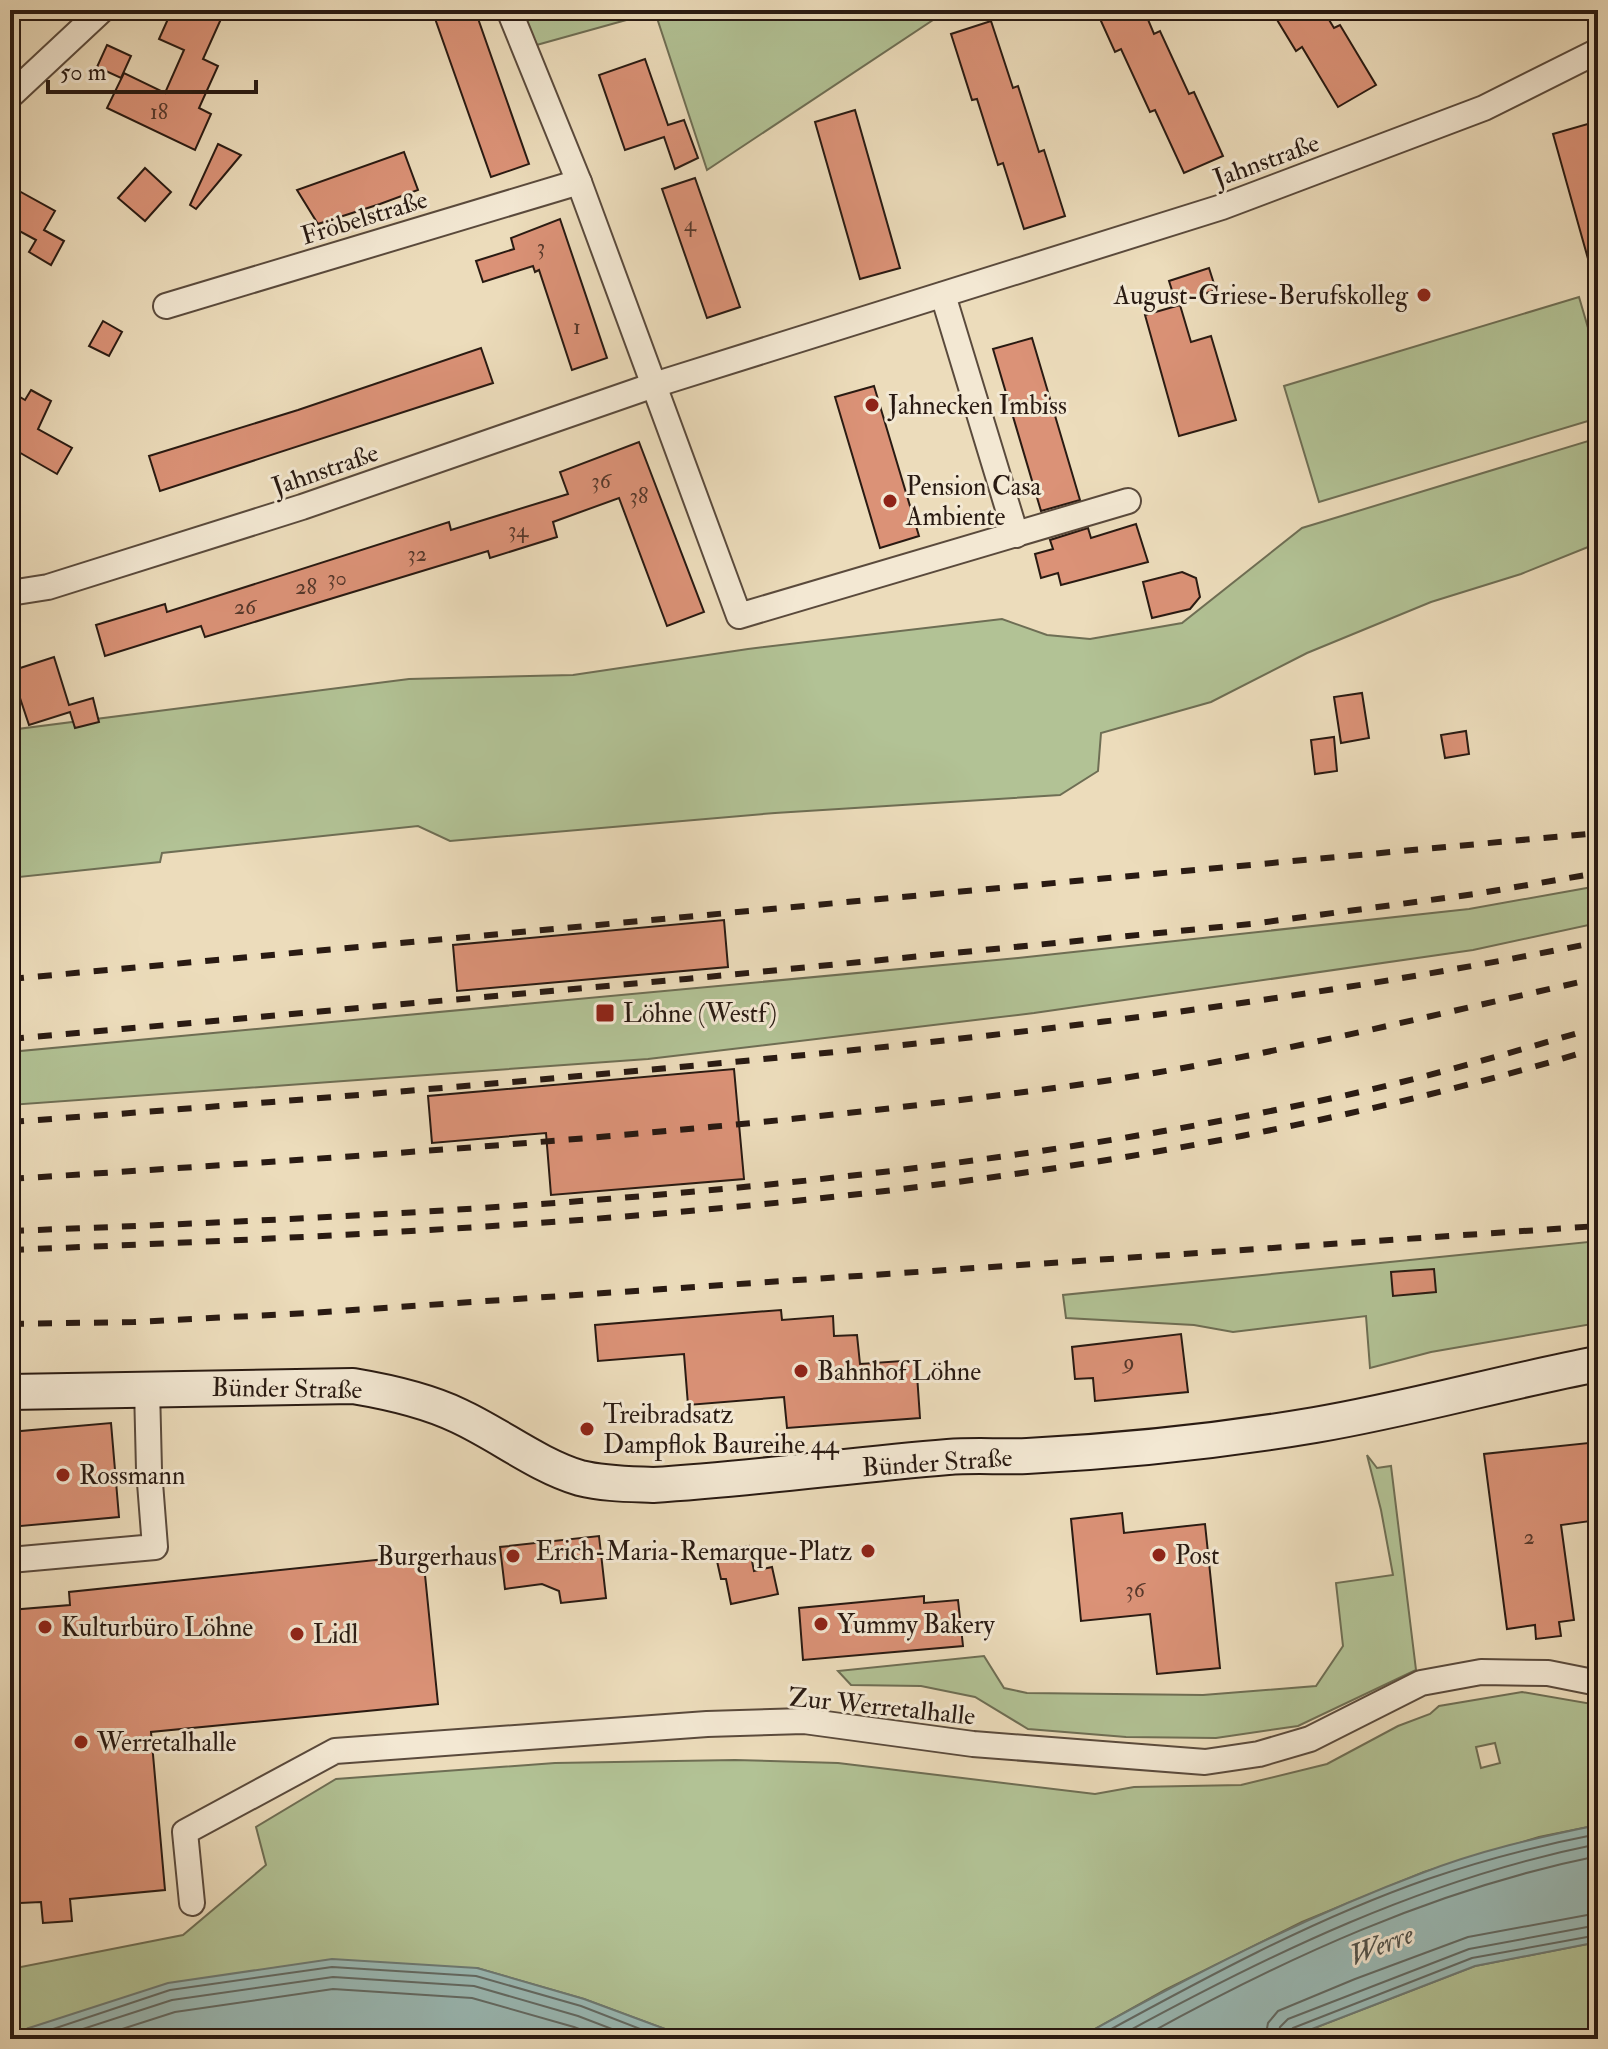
<svg xmlns="http://www.w3.org/2000/svg" width="1608" height="2049" font-family="'IM FELL Double Pica',serif">
	<style>
		.green { fill: #b2c295; stroke: #6e6e54; stroke-width: 2; fill-rule: evenodd }
		.water { fill: #9abab6; stroke: #6d7a74; stroke-width: 2 }
		.lines { fill: none; stroke-linecap: round; stroke-linejoin: round }
		.shore { stroke: #626a64; stroke-width: 2 }
		.building { fill: #db9277; stroke: #291a12; stroke-width: 2 }
		.minor-casing { stroke: #5a4a3c; stroke-width: 28 }
		.secondary-casing { stroke: #291a12; stroke-width: 38 }
		.minor { stroke: #f3e8d3; stroke-width: 24 }
		.secondary { stroke: #f3e8d3; stroke-width: 34 }
		.rail { stroke: #291a12; stroke-width: 6; stroke-dasharray: 14 14; stroke-linecap: butt }
		.poi-dot { fill: #8f2418; stroke: #f3e8d3; stroke-width: 3 }
		.labels { text-anchor: middle; stroke-width: 6; stroke-linejoin: round; paint-order: stroke }
		.number-label { font-size: 22px; fill: #56382b }
		.street-label { font-size: 26px; fill: #291a12; stroke: #f3e8d3 }
		.poi-label { font-size: 26px; fill: #291a12; stroke: #f3e8d3; text-anchor: start }
		.water-label { font-size: 28px; font-style: italic; fill: #51524b; stroke: #f3e8d3 }
	</style>
	<rect width="100%" height="100%" fill="#ecdcbb"/>
	<filter id="stains"><feTurbulence type="fractalNoise" baseFrequency=".0025" numOctaves="4"/><feColorMatrix values="0 0 0 0 .2 0 0 0 0 .09 0 0 0 0 .02 0 0 0 .5 -.17"/></filter>
	<radialGradient id="worn" r=".72"><stop offset=".6" stop-color="#630" stop-opacity="0"/><stop offset="1" stop-color="#630" stop-opacity=".3"/></radialGradient>
	<g class="green">
		<polygon points="519,10 948,10 707,170 655,12 533,46"/>
		<polygon points="1579,297 1598,362 1598,418 1319,502 1284,386"/>
		<polygon points="1598,438 1598,543 1521,574 1431,602 1307,653 1211,702 1101,733 1098,771 1060,795 775,813 450,841 418,826 162,853 160,862 10,878 10,730 409,679 573,675 748,649 1002,619 1047,635 1090,639 1182,623 1302,528"/>
		<polygon points="1598,886 1598,923 1473,950 1034,1013 648,1059 10,1105 10,1052 1018,958 1469,909"/>
		<polygon points="1598,1241 1598,1323 1431,1352 1370,1368 1366,1316 1233,1332 1194,1325 1066,1318 1063,1295"/>
		<polygon points="1367,1455 1377,1468 1391,1466 1416,1670 1298,1726 1216,1738 1126,1737 1028,1729 975,1697 921,1686 851,1685 838,1671 984,1656 1004,1688 1027,1693 1203,1695 1316,1686 1343,1646 1336,1583 1393,1575 1381,1510"/>
		<path d="M 1522,1692 L 1598,1705 L 1598,1825 L 1539,1837 L 1424,1872 L 1302,1922 L 1165,1990 L 1077,2039 L 692,2039 L 584,1999 L 477,1968 L 29,2028 L 10,2036 L 10,1963 L 21,1967 L 183,1935 L 266,1865 L 256,1827 L 336,1779 L 555,1763 L 735,1760 L 838,1763 L 1095,1794 L 1134,1787 L 1241,1785 L 1327,1764 L 1398,1726 L 1430,1714 L 1439,1706 ZM 1495,1743 L 1500,1763 L 1481,1768 L 1476,1747 Z"/>
		<polygon points="1598,1942 1598,2039 1286,2039 1475,1966"/>
	</g>
	<g class="water">
		<path d="M 1598,1825 L 1598,1942 L 1475,1966 L 1286,2039 L 1077,2039 C 1188,1977 1302,1918 1422,1873 C 1478,1851 1539,1837 1598,1825 Z"/>
		<polygon points="332,1959 477,1968 584,1999 692,2039 10,2039 10,2036 29,2028 168,1983"/>
	</g>
	<g class="lines">
		<g class="shore">
			<polyline points="23,2039 170,1990 332,1967 476,1976 581,2006 666,2039"/>
			<polyline points="52,2039 172,2000 333,1977 474,1986 578,2016 638,2039"/>
			<polyline points="91,2039 175,2012 333,1989 472,1998 574,2027 605,2039"/>
			<path d="M 1093,2039 C 1199,1981 1313,1919 1428,1879 C 1483,1860 1541,1845 1598,1834"/>
			<path d="M 1114,2039 C 1269,1954 1424,1879 1598,1844"/>
			<path d="M 1139,2039 C 1283,1959 1435,1889 1598,1856"/>
			<polyline points="1265,2039 1268,2023 1278,2011 1355,1979 1468,1937 1598,1913"/>
			<polyline points="1277,2039 1280,2027 1288,2019 1469,1949 1598,1925"/>
			<polyline points="1287,2039 1288,2033 1293,2028 1472,1958 1598,1935"/>
		</g>
	</g>
	<g class="building">
		<polygon points="172,10 200,10 221,19 203,59 218,66 199,108 211,114 195,150 107,108 124,73 165,93 184,50 159,39"/>
		<polygon points="432,10 475,10 529,164 491,177"/>
		<polygon points="1096,10 1144,10 1154,34 1160,31 1189,94 1194,92 1223,156 1184,173 1155,110 1150,112 1121,49 1115,52"/>
		<polygon points="1271,10 1323,10 1334,28 1340,25 1376,85 1338,107 1302,47 1296,51"/>
		<polygon points="991,21 1013,88 1018,86 1039,152 1044,150 1065,216 1024,229 1003,163 998,165 977,99 972,100 951,34"/>
		<polygon points="107,45 131,56 121,78 97,67"/>
		<polygon points="645,59 668,125 684,120 698,158 675,169 664,137 625,150 599,75"/>
		<polygon points="855,110 900,268 860,279 815,122"/>
		<polygon points="1598,121 1598,272 1592,273 1553,134"/>
		<polygon points="218,144 241,155 196,209 190,205"/>
		<polygon points="404,152 418,190 380,204 318,224 297,190"/>
		<polygon points="145,168 171,192 145,221 118,198"/>
		<polygon points="695,178 740,307 707,318 662,189"/>
		<polygon points="10,186 55,211 44,230 64,241 51,265 29,252 36,240 10,226"/>
		<polygon points="560,219 607,358 572,370 539,270 535,272 533,266 483,282 476,261 514,249 511,238"/>
		<polygon points="1209,268 1216,290 1176,303 1169,281"/>
		<polygon points="1180,305 1191,342 1211,336 1236,420 1179,436 1145,315"/>
		<polygon points="103,321 122,332 109,356 89,346"/>
		<polygon points="1032,338 1080,500 1041,511 993,349"/>
		<polygon points="481,348 493,383 160,491 149,456 298,410"/>
		<polygon points="874,386 919,536 880,548 835,397"/>
		<polygon points="31,390 51,401 38,429 72,448 57,474 10,447 10,391 25,400"/>
		<polygon points="639,442 704,612 667,626 619,498 553,522 557,537 490,558 488,551 205,637 201,626 105,656 96,625 165,604 167,612 449,522 451,530 568,494 560,472"/>
		<polygon points="1136,524 1148,562 1061,585 1058,573 1041,578 1035,554 1053,549 1050,540 1088,528 1091,538"/>
		<polygon points="1182,572 1196,578 1200,597 1190,609 1152,618 1143,582"/>
		<polygon points="54,657 69,705 93,698 99,722 75,728 70,712 29,725 11,671"/>
		<polygon points="1362,693 1369,738 1341,743 1334,697"/>
		<polygon points="1466,731 1469,754 1445,758 1441,735"/>
		<polygon points="1334,737 1337,771 1315,774 1311,740"/>
		<polygon points="724,920 728,967 457,991 453,945"/>
		<polygon points="734,1069 744,1179 551,1195 546,1133 432,1143 428,1096"/>
		<polygon points="1434,1269 1436,1292 1393,1296 1391,1272"/>
		<polygon points="781,1310 782,1320 833,1316 834,1336 857,1335 860,1364 916,1360 920,1418 787,1428 784,1397 688,1405 684,1354 598,1361 595,1325"/>
		<polygon points="1181,1334 1188,1392 1095,1401 1093,1378 1075,1379 1072,1347"/>
		<polygon points="111,1423 119,1517 10,1527 10,1432"/>
		<polygon points="1598,1442 1598,1520 1561,1525 1574,1620 1559,1622 1561,1636 1536,1639 1535,1625 1507,1629 1484,1454"/>
		<polygon points="1122,1513 1124,1533 1205,1524 1220,1668 1157,1674 1150,1614 1081,1621 1071,1519"/>
		<polygon points="599,1536 606,1598 561,1603 559,1591 542,1584 505,1589 500,1547"/>
		<polygon points="749,1546 754,1571 772,1567 778,1594 731,1604 726,1579 721,1579 715,1552"/>
		<polygon points="423,1555 438,1704 151,1732 165,1890 70,1899 72,1921 43,1923 41,1902 20,1903 10,1895 10,1610 70,1605 69,1592"/>
		<polygon points="924,1596 924,1603 958,1600 963,1646 803,1660 799,1608"/>
	</g>
	<g class="lines">
		<g class="minor-casing">
			<g id="minor">
				<polyline points="509,10 579,182 739,616 1128,501"/>
				<polyline points="10,96 102,10"/>
				<polyline points="943,295 1016,535"/>
				<polyline points="166,306 579,182"/>
				<polyline points="10,593 48,587 302,507 654,385 1222,207 1484,108 1598,51"/>
				<polyline points="10,1560 155,1547 149,1470 147,1388"/>
				<polyline points="192,1903 185,1832 335,1751 707,1724 804,1721 973,1744 1205,1762 1259,1754 1310,1739 1421,1683 1481,1672 1548,1673 1598,1683"/>
			</g>
		</g>
		<g class="secondary-casing">
			<path id="secondary" d="M 10,1392 L 353,1386 C 389,1392 426,1400 459,1416 C 500,1435 537,1465 580,1478 C 604,1484 629,1484 653,1485 C 752,1479 850,1465 948,1457 C 974,1455 1000,1457 1027,1456 C 1123,1451 1220,1441 1315,1425 C 1410,1409 1503,1382 1598,1364"/>
		</g>
		<use href="#minor" class="minor"/>
		<use href="#secondary" class="secondary"/>
		<g class="rail">
			<polyline points="10,979 1598,833"/>
			<polyline points="10,1039 686,979 1251,924 1475,894 1598,873"/>
			<path d="M 10,1122 C 200,1108 389,1093 579,1076 C 921,1046 1261,1010 1598,942"/>
			<path d="M 10,1179 C 364,1156 718,1134 1069,1086 C 1247,1062 1423,1017 1598,978"/>
			<path d="M 10,1231 C 452,1214 899,1192 1333,1098 C 1422,1079 1510,1053 1598,1027"/>
			<path d="M 10,1250 C 542,1228 1085,1204 1598,1048"/>
			<polyline points="10,1324 134,1322 309,1313 1598,1226"/>
		</g>
	</g>
	<g class="poi-dot">
		<circle cx="1424" cy="295" r="8"/>
		<circle cx="872" cy="405" r="8"/>
		<circle cx="890" cy="501" r="8"/>
		<rect x="595" y="1003" width="20" height="20" rx="4"/>
		<circle cx="801" cy="1371" r="8"/>
		<circle cx="587" cy="1429" r="8"/>
		<circle cx="63" cy="1475" r="8"/>
		<circle cx="868" cy="1551" r="8"/>
		<circle cx="1159" cy="1555" r="8"/>
		<circle cx="513" cy="1556" r="8"/>
		<circle cx="821" cy="1624" r="8"/>
		<circle cx="45" cy="1627" r="8"/>
		<circle cx="297" cy="1634" r="8"/>
		<circle cx="81" cy="1742" r="8"/>
	</g>
	<g class="labels">
		<g class="number-label">
			<text x="159" y="119">18</text>
			<text x="690" y="231">4</text>
			<text x="541" y="254">3</text>
			<text x="577" y="334">1</text>
			<text x="601" y="488">36</text>
			<text x="639" y="503">38</text>
			<text x="518" y="537">34</text>
			<text x="417" y="561">32</text>
			<text x="337" y="585">30</text>
			<text x="306" y="594">28</text>
			<text x="245" y="614">26</text>
			<text x="1129" y="1369">9</text>
			<text x="1529" y="1544">2</text>
			<text x="1135" y="1597">36</text>
		</g>
		<g class="street-label">
			<text transform="translate(1266 160) rotate(-20)" y="9">Jahnstraße</text>
			<text transform="translate(364 217) rotate(-17)" y="9">Fröbelstraße</text>
			<text transform="translate(325 469) rotate(-19)" y="9">Jahnstraße</text>
			<text transform="translate(287 1388) rotate(1)" y="9">Bünder Straße</text>
			<text transform="translate(937 1462) rotate(-4)" y="9">Bünder Straße</text>
			<text transform="translate(882 1706) rotate(6)" y="9">Zur Werretalhalle</text>
		</g>
		<g class="poi-label">
			<text x="1408" y="304" text-anchor="end">August-Griese-Berufskolleg</text>
			<text x="888" y="414">Jahnecken Imbiss</text>
			<text x="906" y="495">Pension Casa<tspan x="906" dy="30">Ambiente</tspan></text>
			<text x="623" y="1022">Löhne (Westf)</text>
			<text x="817" y="1380">Bahnhof Löhne</text>
			<text x="603" y="1423">Treibradsatz<tspan x="603" dy="30">Dampflok Baureihe 44</tspan></text>
			<text x="79" y="1484">Rossmann</text>
			<text x="852" y="1560" text-anchor="end">Erich-Maria-Remarque-Platz</text>
			<text x="1175" y="1564">Post</text>
			<text x="497" y="1565" text-anchor="end">Burgerhaus</text>
			<text x="837" y="1633">Yummy Bakery</text>
			<text x="61" y="1636">Kulturbüro Löhne</text>
			<text x="313" y="1643">Lidl</text>
			<text x="97" y="1751">Werretalhalle</text>
		</g>
		<g class="water-label">
			<text transform="translate(1381 1944) rotate(-21)" y="10">Werre</text>
		</g>
	</g>
	<rect width="1608" height="2049" fill="none" stroke="#ecdcbb" stroke-width="40"/>
	<rect x="12" y="12" width="1584" height="2025" fill="none" stroke="#291a12" stroke-width="4"/>
	<rect x="20" y="20" width="1568" height="2009" fill="none" stroke="#291a12" stroke-width="2"/>
	<path d="M48 80v12h208v-12" fill="none" stroke="#291a12" stroke-width="4"/>
	<text x="60" y="80" font-size="24" fill="#291a12" stroke="#f3e8d3" stroke-width="6" paint-order="stroke">50 m</text>
	<rect width="100%" height="100%" filter="url(#stains)"/>
	<rect width="100%" height="100%" fill="url(#worn)"/>
</svg>
